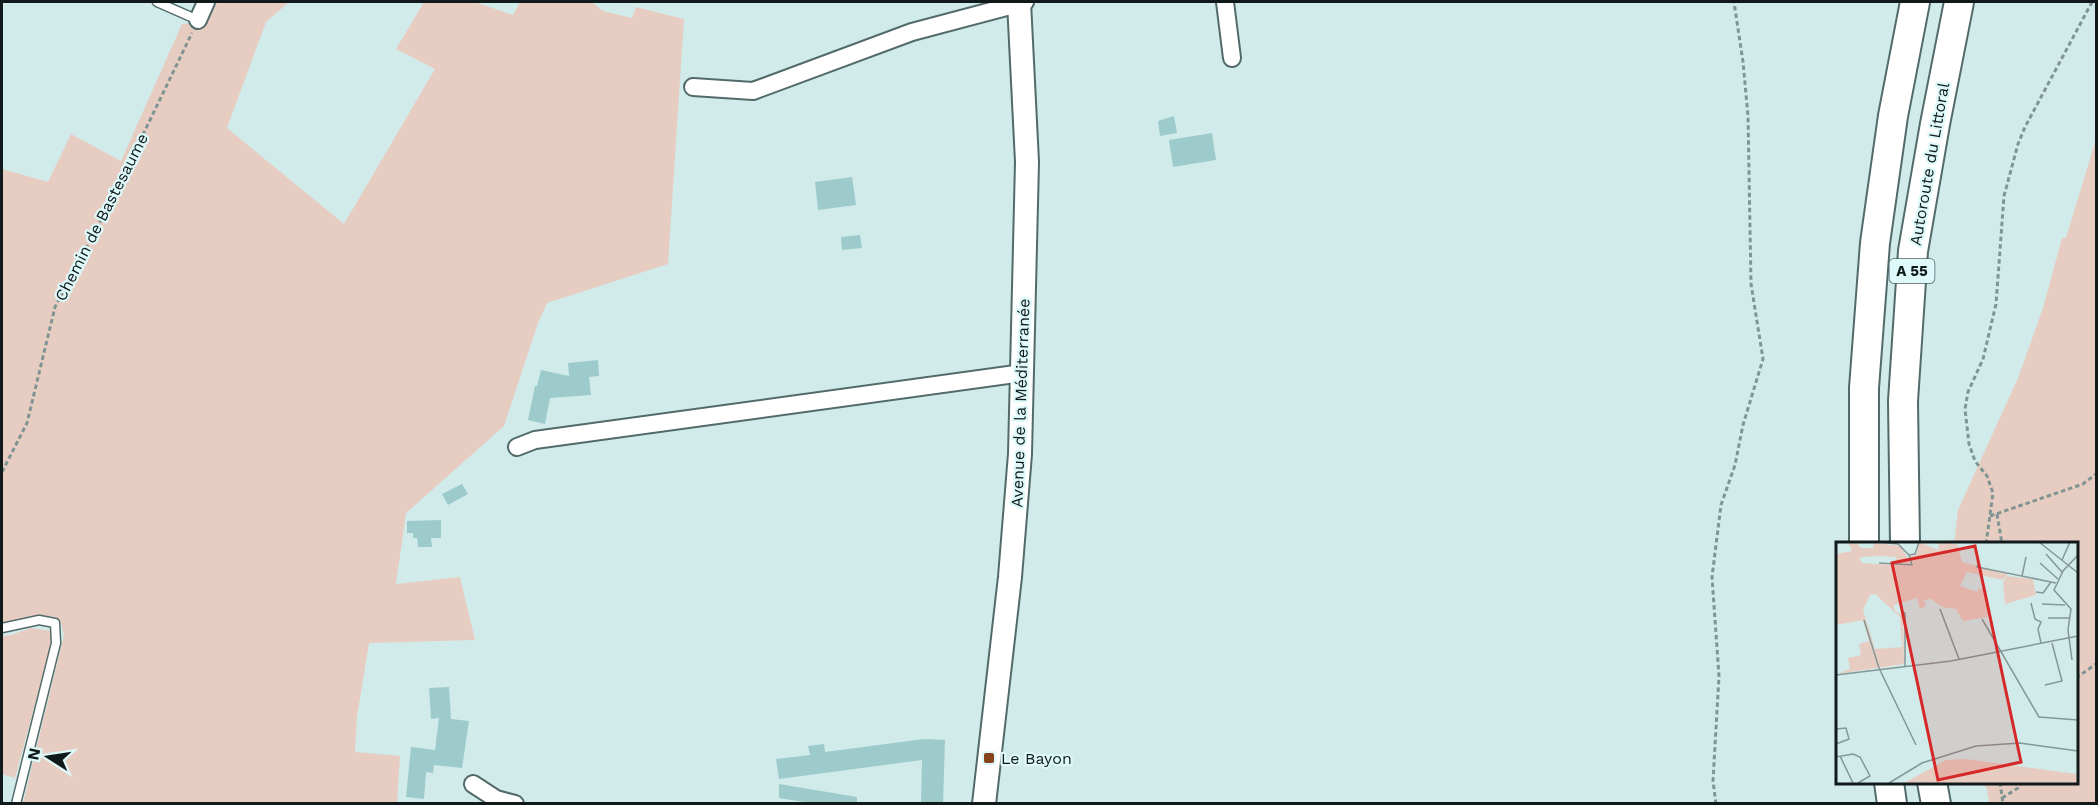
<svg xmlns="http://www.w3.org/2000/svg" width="2098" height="805" font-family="'Work Sans',sans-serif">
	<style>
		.green { fill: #e7cdc1 }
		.building { fill: #9dcacb }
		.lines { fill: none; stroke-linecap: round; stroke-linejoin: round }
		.service-casing { stroke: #536a6a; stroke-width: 11 }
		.minor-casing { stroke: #536a6a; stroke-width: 20 }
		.secondary-casing { stroke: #536a6a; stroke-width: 26 }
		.motorway-casing { stroke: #536a6a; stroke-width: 32 }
		.path { stroke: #819494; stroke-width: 3; stroke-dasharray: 4.5 3; stroke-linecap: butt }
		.service { stroke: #fff; stroke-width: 8 }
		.minor { stroke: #fff; stroke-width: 16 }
		.secondary { stroke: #fff; stroke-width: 22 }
		.motorway { stroke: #fff; stroke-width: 28 }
		.poi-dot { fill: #88431c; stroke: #def9f9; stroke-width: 2 }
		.labels { text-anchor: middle; stroke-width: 4.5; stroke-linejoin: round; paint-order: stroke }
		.shield { fill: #def9f9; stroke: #4e5d5d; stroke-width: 1.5 }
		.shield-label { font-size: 15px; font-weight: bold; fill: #111a1a }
		.street-label { font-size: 16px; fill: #111a1a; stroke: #def9f9 }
		.poi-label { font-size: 16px; fill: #111a1a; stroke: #def9f9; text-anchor: start }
		.inset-road { fill: none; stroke: #849797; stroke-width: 1.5 }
		.view { fill: #d62828; fill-opacity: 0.15; stroke: #d62828; stroke-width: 3 }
		.inset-edge { fill: none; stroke: #111a1a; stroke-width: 3 }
	</style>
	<rect width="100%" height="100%" fill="#d1ebeb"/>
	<g class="green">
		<polygon points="217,2 289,2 266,22 227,128 344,224 435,69 396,49 424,2 475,2 513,15 520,2 592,2 603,11 632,18 636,7 684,19 668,264 547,303 538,323 504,426 406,513 396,584 460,577 475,640 369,643 357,717 355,752 400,756 397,803 23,803 64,635 61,623 53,616 2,623 2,169 48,182 71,134 121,161 182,24 208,22"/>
		<polygon points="2096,139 2096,803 1989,803 1987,789 1983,783 2076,782 2076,544 1954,544 1958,510 2018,378 2043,308 2062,238 2066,238"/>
		<polygon points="31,628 50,631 52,642 15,778 2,774 2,636 11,635"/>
	</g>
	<g class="building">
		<polygon points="1174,116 1177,133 1160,136 1158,121"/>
		<polygon points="1212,133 1216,160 1173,167 1169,140"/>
		<polygon points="852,177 856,205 818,210 815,182"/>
		<polygon points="860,235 862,248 842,250 841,237"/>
		<polygon points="598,360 599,376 589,377 591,395 550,398 545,424 528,420 535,386 537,386 541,370 569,376 568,363"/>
		<polygon points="462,484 468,494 448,505 442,494"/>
		<polygon points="441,520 441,538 431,538 432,547 418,547 417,538 413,538 413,533 407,533 407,521"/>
		<polygon points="449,687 451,719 469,721 462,768 434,765 433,773 426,772 424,799 406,797 411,747 435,750 439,718 431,719 429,688"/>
		<polygon points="924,739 945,740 943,804 921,804 922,760 779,779 776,759 810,755 808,746 824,744 825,752"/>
		<polygon points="779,784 857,797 857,804 817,804 779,798"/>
	</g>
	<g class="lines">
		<g class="service-casing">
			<g id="service">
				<polyline points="157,2 198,20"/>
				<polyline points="2,628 39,620 55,623 56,643 16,804"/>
			</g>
		</g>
		<g class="minor-casing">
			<g id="minor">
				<polyline points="1225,2 1232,58"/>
				<polyline points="198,20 206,2"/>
				<polyline points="693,87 753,91 912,32 1025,2"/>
				<polyline points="517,447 535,440 1023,373"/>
				<polyline points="473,784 496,799 515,804"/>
			</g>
		</g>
		<g class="secondary-casing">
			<polyline id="secondary" points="984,804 1010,577 1020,454 1027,162 1019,2"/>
		</g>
		<g class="motorway-casing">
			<g id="motorway">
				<polyline points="1864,544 1864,388 1875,243 1893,116 1915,2"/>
				<polyline points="1905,544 1903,401 1913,251 1935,124 1959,2"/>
				<polyline points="1889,782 1892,804"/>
				<polyline points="1932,782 1936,804"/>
			</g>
		</g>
		<g class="path">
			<polyline points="2,472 27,423 55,307 110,203 192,33"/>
			<polyline points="1997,514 2002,544"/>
			<polyline points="1990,516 2083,484 2096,474"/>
			<polyline points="1986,544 1993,493 1987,476 1975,461 1969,444 1965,409 1968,392 1983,359 1996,304 2004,196 2018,144 2025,127 2092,2"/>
			<polyline points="2076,678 2096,664"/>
			<polyline points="2000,782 2003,804"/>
			<polyline points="2002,798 2018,788 2022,782"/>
			<polyline points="1716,804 1713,781 1719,676 1712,577 1721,505 1735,465 1743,425 1763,359 1751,284 1748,116 1743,62 1734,2"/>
		</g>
		<use href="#service" class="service"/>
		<use href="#minor" class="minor"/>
		<use href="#secondary" class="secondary"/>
		<use href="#motorway" class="motorway"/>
	</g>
	<rect class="poi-dot" x="983" y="752" width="12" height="12" rx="3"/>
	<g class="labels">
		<rect class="shield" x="1889.5" y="259" width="45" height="24" rx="4.5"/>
		<g class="shield-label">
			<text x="1912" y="276">A 55</text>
		</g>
		<g class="street-label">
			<text transform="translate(1929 164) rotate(-80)" y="6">Autoroute du Littoral</text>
			<text transform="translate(101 217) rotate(-63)" y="6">Chemin de Bastesaume</text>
			<text transform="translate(1020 403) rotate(-88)" y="6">Avenue de la Méditerranée</text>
		</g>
		<g class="poi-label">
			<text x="1001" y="764">Le Bayon</text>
		</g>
	</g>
	<g transform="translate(1836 542)">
		<rect width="242" height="242" fill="#d1ebeb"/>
		<path d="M 12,0 L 20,0 L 25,6 L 37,6 L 38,1 L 65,4 L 75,23 L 59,22 L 60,15 L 44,14 L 24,15 L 25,21 L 75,24 L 77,23 L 75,14 L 80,13 L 83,0 L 102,8 L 103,0 L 113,0 L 122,3 L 126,20 L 172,32 L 166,38 L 131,30 L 124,44 L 141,50 L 143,46 L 150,48 L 152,75 L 127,79 L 120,67 L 106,65 L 95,57 L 88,58 L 90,64 L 84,67 L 81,56 L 58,63 L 59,69 L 67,73 L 68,122 L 0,132 L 14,127 L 12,116 L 25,113 L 23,102 L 33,99 L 27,78 L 0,83 L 0,12 L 16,9 ZM 39,52 L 64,75 L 66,105 L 39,107 L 27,68 L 34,53 ZM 170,34 L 197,37 L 200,53 L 169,62 L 167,41 ZM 130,217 L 241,232 L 241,241 L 68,241 L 110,218 Z" fill="#e7cdc1" fill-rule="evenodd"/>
		<path class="inset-road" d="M 42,0 L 62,2 L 73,13 L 79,12 L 83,0M 203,0 L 242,31M 210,12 L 226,30M 226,18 L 234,0M 143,20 L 141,25 L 220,41M 43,21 L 76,23 L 73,13M 204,21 L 222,37M 186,34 L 190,15M 200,50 L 207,51 L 215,40M 195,61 L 199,77 L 205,80 L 202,87 L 205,101M 206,62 L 229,63M 104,67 L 123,117M 69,70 L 69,124M 212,76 L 234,76M 146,77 L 203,175 L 242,178M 28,78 L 43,126 L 80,203M 236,118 L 232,88 L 235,67 L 218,48 L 227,29 L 242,13M 0,133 L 115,119 L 242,94M 209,143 L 226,139 L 216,101M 0,187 L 10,186 L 13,197 L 0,202M 4,214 L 17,241M 0,215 L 17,212 L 24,215 L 34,234 L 22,241M 53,241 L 86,221 L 140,204 L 184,201 L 242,209"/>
		<path class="view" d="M 139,4 L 185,220 L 102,238 L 56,21 Z"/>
		<rect width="242" height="242" class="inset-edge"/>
	</g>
	<rect width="2098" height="805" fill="none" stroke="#111a1a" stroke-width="6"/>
	<g transform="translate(48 757) rotate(282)" stroke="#def9f9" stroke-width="4.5" paint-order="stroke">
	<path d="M0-4.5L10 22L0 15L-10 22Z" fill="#111a1a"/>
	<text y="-9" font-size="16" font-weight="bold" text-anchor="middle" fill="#111a1a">N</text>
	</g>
</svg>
